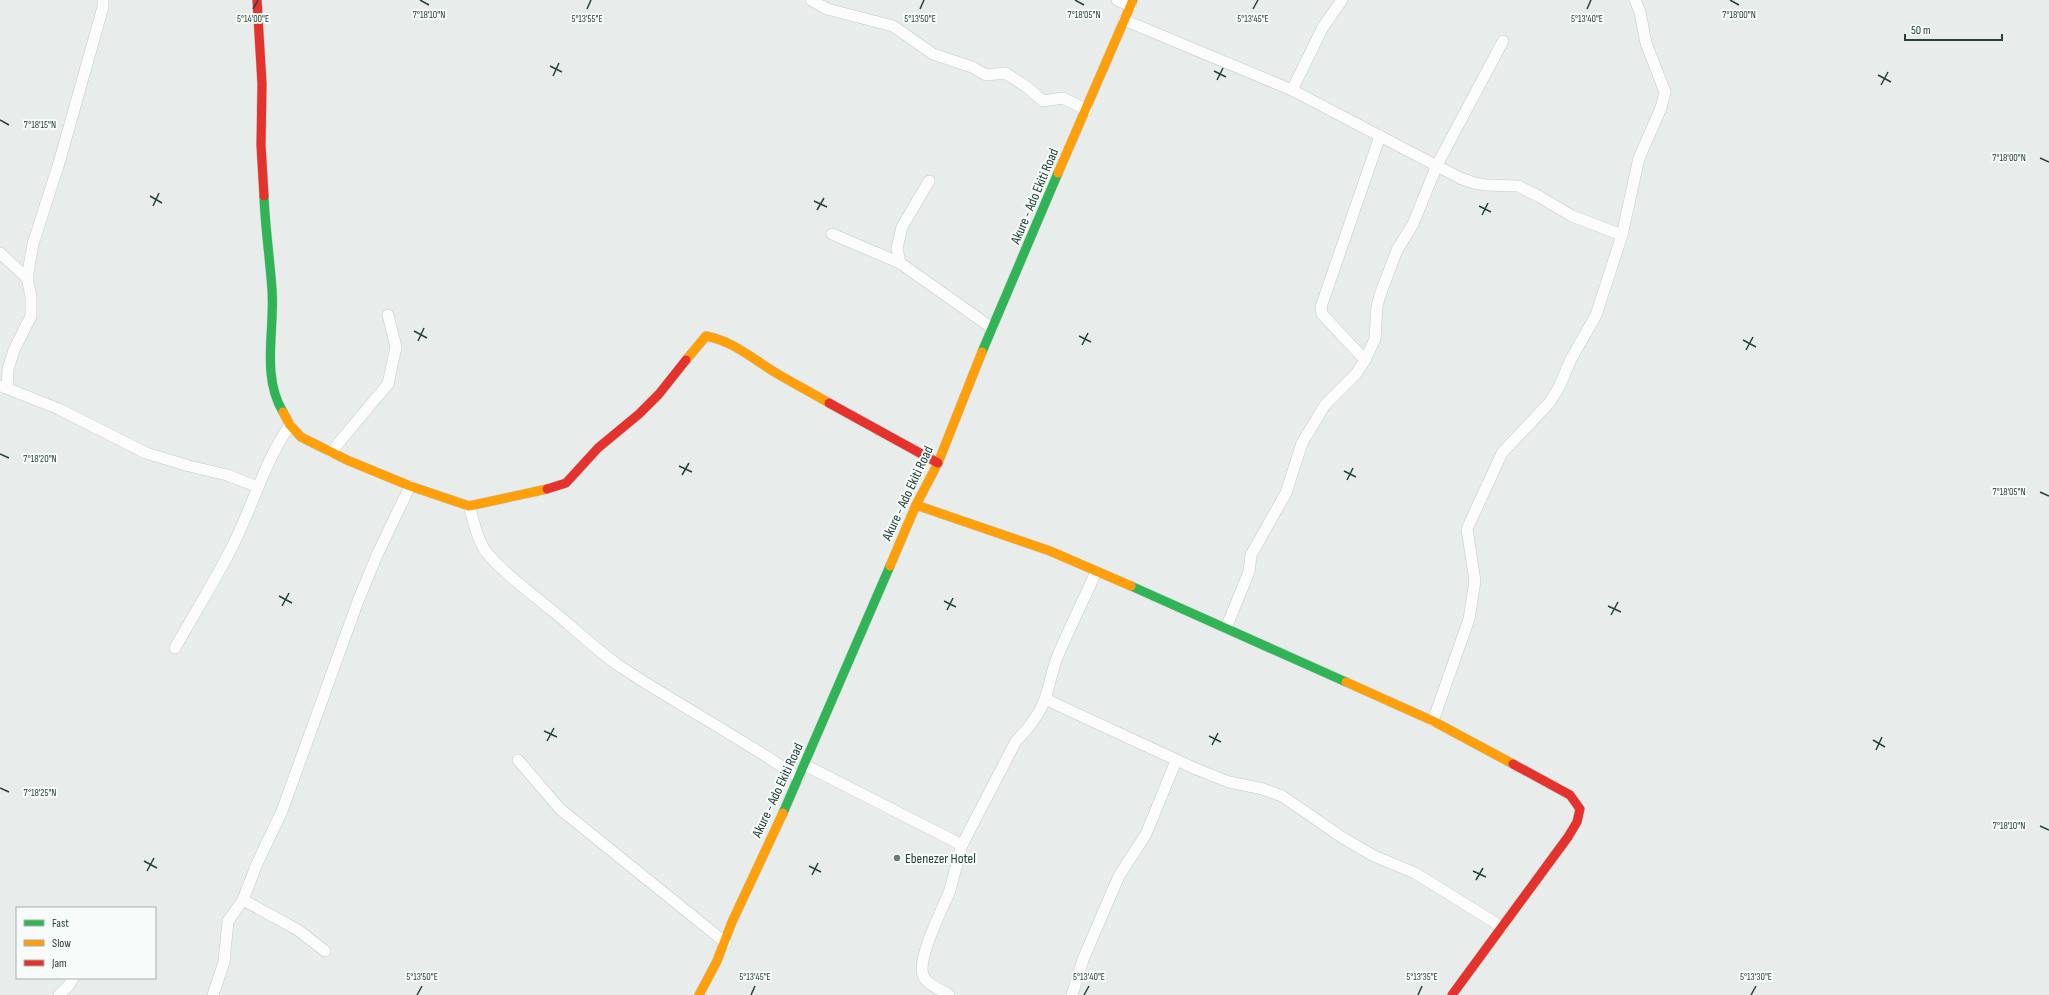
<svg xmlns="http://www.w3.org/2000/svg" width="2049" height="995" font-family="'Sofia Sans Condensed',sans-serif">
	<style>
		.lines { fill: none; stroke-linecap: round; stroke-linejoin: round }
		.street-casing { stroke: #c5cac8; stroke-width: 12 }
		.fast-casing { stroke: #c3cbc8; stroke-width: 10 }
		.slow-casing { stroke: #c3cbc8; stroke-width: 10 }
		.jam-casing { stroke: #c3cbc8; stroke-width: 10 }
		.street { stroke: #fcfcfc; stroke-width: 11 }
		.fast { stroke: #30b455; stroke-width: 9 }
		.slow { stroke: #ff9f0a; stroke-width: 9 }
		.jam { stroke: #e5322d; stroke-width: 9 }
		.ticks { fill: none; stroke: #24423a; stroke-width: 1.5 }
		.poi-dot { fill: #697e78; stroke: #f7fbf9; stroke-width: 1.5 }
		.labels { text-anchor: middle; stroke-width: 4; stroke-linejoin: round; paint-order: stroke }
		.street-label { font-size: 14px; fill: #24423a; stroke: #f7fbf9 }
		.poi-label { font-size: 14px; fill: #24423a; stroke: #f7fbf9; text-anchor: start }
		.ticks-label { font-size: 10px; text-anchor: middle; fill: #24423a; stroke: #f7fbf9; stroke-width: 4; stroke-linejoin: round; paint-order: stroke }
	</style>
	<rect width="100%" height="100%" fill="#e8edeb"/>
	<g class="lines">
		<g class="street-casing">
			<g id="street">
				<polyline points="811,0 827,9 893,26 933,54 972,67 986,75 1005,73 1027,87 1043,101 1063,98 1087,110"/>
				<polyline points="1117,0 1131,6"/>
				<polyline points="1124,20 1292,90 1460,178 1474,183 1486,185 1518,186 1540,197 1572,216 1622,235"/>
				<polyline points="1292,90 1323,27 1342,0"/>
				<polyline points="832,234 900,263 992,328"/>
				<polyline points="0,253 27,278"/>
				<polyline points="900,263 897,248 902,227 929,181"/>
				<polyline points="1365,360 1322,314 1321,307 1380,136"/>
				<polyline points="1,386 59,409 146,453 189,466 227,475 258,487"/>
				<polyline points="7,388 8,369 14,350 31,316 31,296 27,278 33,244 59,163 103,7 103,0"/>
				<polyline points="331,452 388,384 396,347 388,315"/>
				<path d="M 469,506 C 474,521 477,541 488,554 C 502,572 530,592 549,608 C 573,627 596,650 621,667 C 680,706 741,738 799,778"/>
				<polyline points="1226,628 1249,572 1251,555 1286,493 1302,443 1325,405 1356,374 1365,360 1375,339 1377,306 1380,295 1397,250 1413,224 1437,165 1503,41"/>
				<path d="M 175,648 C 195,612 217,578 235,541 C 254,502 265,461 290,425"/>
				<polyline points="1045,699 1196,769 1229,782 1263,789 1282,796 1343,838 1374,856 1415,873 1502,927"/>
				<polyline points="1433,721 1469,619 1475,581 1467,529 1502,453 1550,402 1559,387 1571,359 1596,315 1611,269 1622,235 1639,158 1661,108 1665,92 1646,43 1640,12 1635,0"/>
				<polyline points="518,760 560,809 726,943"/>
				<path d="M 805,765 L 962,845 C 958,860 954,875 950,890 C 943,909 917,957 923,975 C 925,984 942,990 949,995"/>
				<path d="M 962,845 L 1016,741 C 1028,729 1039,716 1045,699 C 1050,684 1052,670 1058,655 C 1070,627 1084,599 1096,572"/>
				<polyline points="243,900 298,930 325,951"/>
				<polyline points="59,995 69,985 73,978"/>
				<polyline points="213,995 224,962 228,921 243,900 256,866 282,811 358,601 377,555 410,486"/>
				<polyline points="1072,995 1084,957 1119,876 1146,834 1176,761"/>
			</g>
		</g>
		<g class="fast-casing">
			<g id="fast">
				<path d="M 264,196 C 265,227 270,259 272,290 C 275,330 261,376 283,412"/>
				<polyline points="982,352 1058,173"/>
				<polyline points="1131,586 1346,682"/>
				<polyline points="783,813 890,566"/>
			</g>
		</g>
		<g class="slow-casing">
			<g id="slow">
				<polyline points="1058,173 1133,0"/>
				<path d="M 686,360 L 706,336 C 733,341 753,359 776,373 C 793,383 812,393 829,403"/>
				<polyline points="283,412 290,425 301,437 347,460 410,486 469,506 547,489"/>
				<polyline points="916,505 1050,551 1131,586"/>
				<polyline points="890,566 916,505 938,463 982,352"/>
				<polyline points="1346,682 1433,721 1513,764"/>
				<polyline points="699,995 717,961 732,922 783,813"/>
			</g>
		</g>
		<g class="jam-casing">
			<g id="jam">
				<polyline points="257,0 262,84 261,145 264,196"/>
				<polyline points="829,403 938,463"/>
				<polyline points="547,489 566,483 598,448 639,414 659,394 686,360"/>
				<polyline points="1452,995 1568,837 1577,822 1580,809 1570,795 1513,764"/>
			</g>
		</g>
		<use href="#street" class="street"/>
		<use href="#fast" class="fast"/>
		<use href="#slow" class="slow"/>
		<use href="#jam" class="jam"/>
	</g>
	<path class="ticks" d="M 420,0 L 429,5M 1075,0 L 1084,5M 1730,0 L 1739,5M 253,9 L 258,0M 587,9 L 591,0M 920,9 L 924,0M 1253,9 L 1258,0M 1587,9 L 1591,0M 550,66 L 562,72M 1214,71 L 1226,77M 1878,75 L 1891,82M 553,76 L 559,63M 1217,80 L 1223,68M 1881,85 L 1888,72M 0,120 L 9,125M 2040,158 L 2049,162M 150,196 L 162,203M 814,201 L 827,207M 153,206 L 159,193M 1479,206 L 1491,212M 817,210 L 824,198M 1482,215 L 1488,203M 414,331 L 427,338M 1079,336 L 1091,342M 1743,340 L 1756,347M 418,341 L 424,328M 1082,345 L 1088,333M 1746,350 L 1753,337M 0,454 L 9,458M 679,466 L 692,472M 1344,471 L 1356,477M 682,475 L 689,463M 1347,480 L 1353,468M 2040,492 L 2049,496M 279,596 L 292,603M 944,601 L 956,607M 282,606 L 289,593M 1608,606 L 1621,612M 947,610 L 953,598M 1611,615 L 1618,602M 544,731 L 557,737M 1209,736 L 1221,742M 1873,740 L 1885,747M 547,741 L 554,728M 1212,745 L 1218,733M 1876,750 L 1882,737M 0,788 L 9,792M 2040,826 L 2049,830M 144,861 L 157,868M 809,866 L 821,872M 147,871 L 154,858M 1473,871 L 1486,877M 812,875 L 818,863M 1476,880 L 1483,868M 417,995 L 422,986M 751,995 L 755,986M 1084,995 L 1089,986M 1418,995 L 1422,986M 1751,995 L 1756,986"/>
	<circle class="poi-dot" cx="897" cy="858" r="4"/>
	<g class="labels">
		<g class="street-label">
			<text transform="translate(1034 196) rotate(-67)" y="5">Akure - Ado Ekiti Road</text>
			<text transform="translate(907 493) rotate(-65)" y="5">Akure - Ado Ekiti Road</text>
			<text transform="translate(777 790) rotate(-65)" y="5">Akure - Ado Ekiti Road</text>
		</g>
		<g class="poi-label">
			<text x="905" y="863">Ebenezer Hotel</text>
		</g>
	</g>
	<g class="ticks-label">
		<text x="429" y="18">7°18'10"N</text>
		<text x="1084" y="18">7°18'05"N</text>
		<text x="1739" y="18">7°18'00"N</text>
		<text x="253" y="22">5°14'00"E</text>
		<text x="587" y="22">5°13'55"E</text>
		<text x="920" y="22">5°13'50"E</text>
		<text x="1253" y="22">5°13'45"E</text>
		<text x="1587" y="22">5°13'40"E</text>
		<text x="40" y="128">7°18'15"N</text>
		<text x="2009" y="161">7°18'00"N</text>
		<text x="40" y="462">7°18'20"N</text>
		<text x="2009" y="495">7°18'05"N</text>
		<text x="40" y="796">7°18'25"N</text>
		<text x="2009" y="829">7°18'10"N</text>
		<text x="422" y="980">5°13'50"E</text>
		<text x="755" y="980">5°13'45"E</text>
		<text x="1089" y="980">5°13'40"E</text>
		<text x="1422" y="980">5°13'35"E</text>
		<text x="1756" y="980">5°13'30"E</text>
	</g>
	<rect x="16" y="907" width="140" height="72" fill="#f7fbf9" stroke="#a3b1ad"/>
	<rect x="24" y="920" width="20" height="6" fill="#30b455" stroke="#a3b1ad"/>
	<text x="52" y="927" font-size="12" fill="#24423a">Fast</text>
	<rect x="24" y="940" width="20" height="6" fill="#ff9f0a" stroke="#a3b1ad"/>
	<text x="52" y="947" font-size="12" fill="#24423a">Slow</text>
	<rect x="24" y="960" width="20" height="6" fill="#e5322d" stroke="#a3b1ad"/>
	<text x="52" y="967" font-size="12" fill="#24423a">Jam</text>
	<path d="M1905 34v6h97v-6" fill="none" stroke="#24423a" stroke-width="2"/>
	<text x="1911" y="34" font-size="12" fill="#24423a" stroke="#f7fbf9" stroke-width="3" paint-order="stroke">50 m</text>
</svg>
